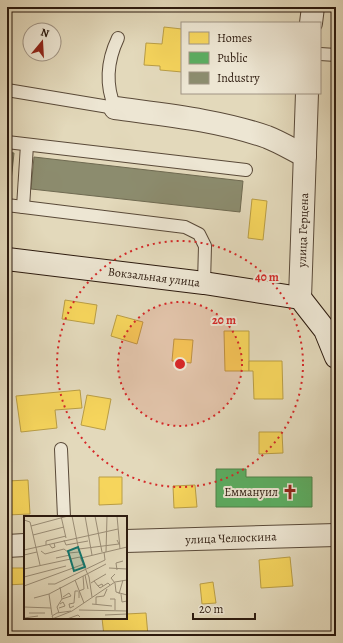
<svg xmlns="http://www.w3.org/2000/svg" width="343" height="643" font-family="Alegreya,serif">
	<style>
		.homes { fill: #f6d55c; stroke: #b99d45 }
		.public { fill: #5aae61; stroke: #4c8248 }
		.industry { fill: #8c8c6e; stroke: #6f6a51 }
		.lines { fill: none; stroke-linecap: round; stroke-linejoin: round }
		.service-casing { stroke: #5a4a39; stroke-width: 14 }
		.minor-casing { stroke: #5a4a39; stroke-width: 24 }
		.secondary-casing { stroke: #2c1a0e; stroke-width: 24 }
		.service { stroke: #ede6d3; stroke-width: 12 }
		.minor { stroke: #ede6d3; stroke-width: 22 }
		.secondary { stroke: #ede6d3; stroke-width: 22 }
		.ring { fill: none; stroke: #d62828; stroke-width: 2; stroke-dasharray: 2 4 }
		.labels { text-anchor: middle; stroke-width: 4; stroke-linejoin: round; paint-order: stroke }
		.street-label { font-size: 12px; fill: #2c1a0e; stroke: #ede6d3 }
		.poi-label { font-size: 12px; fill: #2c1a0e; stroke: #ede6d3; text-anchor: end }
		.inset-road { fill: none; stroke: #9a8d76; stroke-width: 1 }
		.view { fill: #0f766e; fill-opacity: 0.15; stroke: #0f766e; stroke-width: 2 }
		.inset-edge { fill: none; stroke: #2c1a0e; stroke-width: 2 }
		.centre { fill: #d62828; stroke: #ede6d3; stroke-width: 2 }
		.ring-label { font-size: 12px; text-anchor: middle; font-weight: bold; fill: #d62828; stroke: #ede6d3; stroke-width: 4; stroke-linejoin: round; paint-order: stroke }
	</style>
	<rect width="100%" height="100%" fill="#e3d9bb"/>
	<filter id="stains"><feTurbulence type="fractalNoise" baseFrequency=".005" numOctaves="4"/><feColorMatrix values="0 0 0 0 .2 0 0 0 0 .09 0 0 0 0 .02 0 0 0 .5 -.17"/></filter>
	<radialGradient id="worn" r=".72"><stop offset=".6" stop-color="#630" stop-opacity="0"/><stop offset="1" stop-color="#630" stop-opacity=".3"/></radialGradient>
	<g class="homes">
		<polygon points="164,27 182,29 182,72 160,70 160,66 144,65 146,43 162,44"/>
		<polygon points="252,199 267,201 263,240 248,238"/>
		<polygon points="65,300 97,305 94,324 62,319"/>
		<polygon points="117,315 143,322 137,344 111,336"/>
		<polygon points="224,331 249,331 249,371 225,371"/>
		<polygon points="174,339 193,340 191,363 172,361"/>
		<polygon points="249,361 282,361 283,399 254,399 253,371 249,371"/>
		<polygon points="80,390 82,408 55,410 57,428 21,432 16,396"/>
		<polygon points="87,395 111,399 105,430 81,425"/>
		<polygon points="259,432 282,432 283,453 259,454"/>
		<polygon points="99,477 122,477 122,504 99,505"/>
		<polygon points="28,480 30,514 7,515 7,481"/>
		<polygon points="195,485 197,507 174,508 173,486"/>
		<polygon points="290,557 293,586 261,588 259,560"/>
		<polygon points="7,568 25,568 25,584 7,585"/>
		<polygon points="213,582 216,603 202,604 200,584"/>
		<polygon points="146,613 148,636 125,636 124,634 104,636 102,618 126,618 126,614"/>
	</g>
	<polygon class="public" points="216,469 246,469 246,477 312,477 312,507 216,507"/>
	<g class="industry">
		<polygon points="7,152 14,153 10,191 7,191"/>
		<polygon points="34,157 243,181 240,212 31,189"/>
	</g>
	<g class="lines">
		<g class="service-casing">
			<g id="service">
				<polyline points="320,54 336,55"/>
				<polyline points="7,90 115,108"/>
				<path d="M 115,108 C 105,84 107,61 118,38"/>
				<polyline points="7,142 246,170"/>
				<polyline points="7,205 185,227 199,234 205,246 204,283"/>
				<polyline points="23,207 27,145"/>
				<polyline points="61,449 64,517"/>
			</g>
		</g>
		<g class="minor-casing">
			<g id="minor">
				<polyline points="311,23 313,7"/>
				<path d="M 115,108 C 166,115 218,120 267,137 C 280,142 293,150 305,156"/>
				<polyline points="300,298 307,93"/>
				<polyline points="126,541 336,535"/>
				<polyline points="7,546 25,545"/>
			</g>
		</g>
		<g class="secondary-casing">
			<polyline id="secondary" points="7,259 204,283 300,298 325,330 336,357"/>
		</g>
		<use href="#service" class="service"/>
		<use href="#minor" class="minor"/>
		<use href="#secondary" class="secondary"/>
	</g>
	<circle cx="180" cy="364" r="62" fill="#d62828" fill-opacity=".12"/>
	<g class="ring">
		<circle cx="180" cy="364" r="62"/>
		<circle cx="180" cy="364" r="123"/>
	</g>
	<defs>
		<g id="church-bare" transform="scale(1.2)"><path d="M-1.2-6h2.4v3.5h3.3v2.4h-3.3V6h-2.4V-.1h-3.3v-2.4h3.3Z" fill="#8f2418" stroke="#ede6d3" stroke-width="2.5" paint-order="stroke"/></g>
	</defs>
	<g fill-rule="evenodd">
		<use href="#church-bare" x="290" y="492"/>
	</g>
	<g class="labels">
		<g class="street-label">
			<text transform="translate(303 230) rotate(-88)" y="4">улица Герцена</text>
			<text transform="translate(154 277) rotate(7)" y="4">Вокзальная улица</text>
			<text transform="translate(231 538) rotate(-2)" y="4">улица Челюскина</text>
		</g>
		<g class="poi-label">
			<text x="278" y="496">Еммануил</text>
		</g>
	</g>
	<g transform="translate(24 516)">
		<rect width="103" height="103" fill="#e3d9bb"/>
		<path class="inset-road" d="M 37,0 L 42,22M 48,0 L 55,35M 61,0 L 68,39M 71,0 L 78,36M 93,0 L 96,33M 0,4 L 6,6 L 7,10 L 44,0M 7,10 L 16,49M 9,19 L 40,11M 40,24 L 42,29 L 64,25M 25,28 L 28,32 L 31,31 L 30,27M 22,29 L 22,25 L 42,20M 55,33 L 95,28 L 93,24M 0,34 L 94,13M 17,35 L 21,38 L 40,33 L 45,37 L 55,36M 82,36 L 83,0M 0,39 L 13,36M 32,42 L 46,39M 57,42 L 103,31M 85,52 L 103,53M 0,53 L 56,41 L 65,61 L 68,81M 93,54 L 92,47 L 99,45M 91,58 L 87,62 L 91,67 L 92,76 L 103,79M 61,59 L 64,73M 0,61 L 42,50M 51,64 L 60,87M 70,65 L 82,58M 67,67 L 70,65 L 74,70 L 78,68 L 79,70M 24,68 L 31,68 L 81,44 L 80,36M 0,70 L 60,48M 74,70 L 76,72 L 84,67 L 86,69M 25,78 L 28,99M 95,78 L 99,64M 97,78 L 98,86 L 103,85M 10,82 L 25,78 L 82,48M 55,82 L 55,75 L 60,73 L 59,60M 38,83 L 47,80 L 45,77 L 39,81M 86,83 L 91,83 L 91,94M 68,88 L 88,90M 72,88 L 72,81 L 80,80 L 83,73M 50,90 L 46,92 L 45,88 L 50,87 L 51,75 L 54,75M 0,91 L 27,92M 35,92 L 41,90 L 39,86 L 36,88M 55,94 L 103,95M 5,97 L 21,97M 35,97 L 33,91 L 38,83 L 36,71M 81,99 L 103,98M 0,102 L 14,100M 29,102 L 28,100 L 33,97 L 47,95M 28,103 L 48,95 L 91,66 L 103,64M 43,103 L 54,99 L 56,101"/>
		<path class="view" d="M 54,31 L 61,51 L 50,55 L 44,35 Z"/>
		<rect width="103" height="103" class="inset-edge"/>
	</g>
	<circle cx="180" cy="364" r="6" class="centre"/>
	<g class="ring-label">
		<text x="267" y="281">40 m</text>
		<text x="224" y="324">20 m</text>
	</g>
	<rect width="343" height="643" fill="none" stroke="#e3d9bb" stroke-width="24"/>
	<rect x="8" y="8" width="327" height="627" fill="none" stroke="#2c1a0e" stroke-width="2"/>
	<rect x="12" y="12" width="319" height="619" fill="none" stroke="#2c1a0e"/>
	<rect x="181" y="22" width="140" height="72" fill="#ede6d3" stroke="#a09484"/>
	<rect x="189" y="32" width="20" height="12" fill="#f6d55c" stroke="#a09484"/>
	<text x="217" y="42" font-size="12" fill="#2c1a0e">Homes</text>
	<rect x="189" y="52" width="20" height="12" fill="#5aae61" stroke="#a09484"/>
	<text x="217" y="62" font-size="12" fill="#2c1a0e">Public</text>
	<rect x="189" y="72" width="20" height="12" fill="#8c8c6e" stroke="#a09484"/>
	<text x="217" y="82" font-size="12" fill="#2c1a0e">Industry</text>
	<g transform="translate(42 42) rotate(18)"><circle r="19" fill="#ede6d3" stroke="#a09484"/>
	<path d="M0-3L7 15L0 10L-7 15Z" fill="#8f2418"/>
	<text y="-6" font-size="11" font-weight="bold" text-anchor="middle" fill="#2c1a0e">N</text>
	</g>
	<path d="M193 613v6h62v-6" fill="none" stroke="#2c1a0e" stroke-width="2"/>
	<text x="199" y="613" font-size="12" fill="#2c1a0e" stroke="#ede6d3" stroke-width="3" paint-order="stroke">20 m</text>
	<rect width="100%" height="100%" filter="url(#stains)"/>
	<rect width="100%" height="100%" fill="url(#worn)"/>
</svg>
